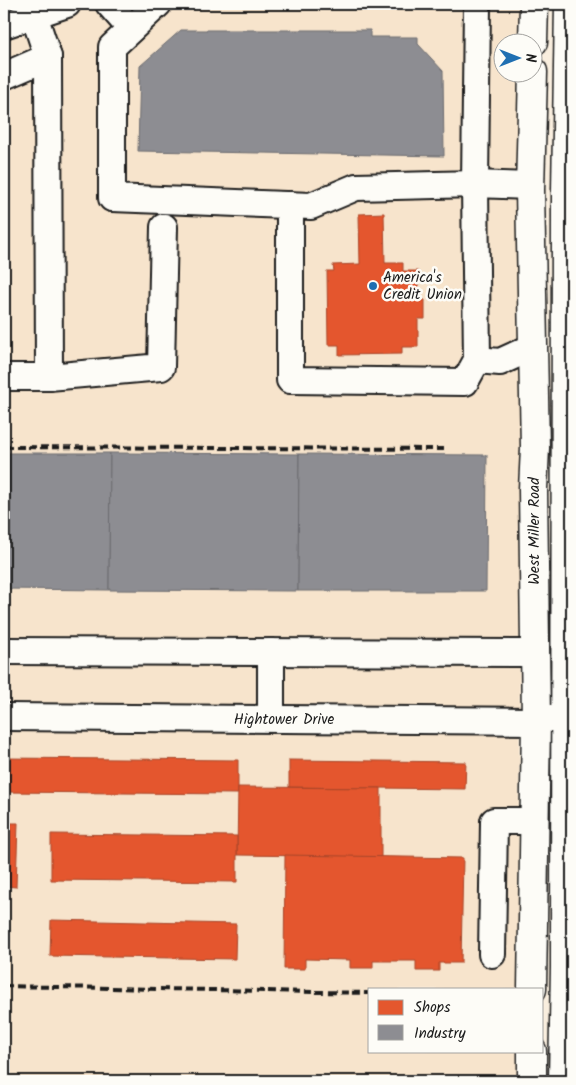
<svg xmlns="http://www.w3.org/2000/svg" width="576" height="1085" font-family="Kalam,sans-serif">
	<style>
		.built { fill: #f7e4cc }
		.shops { fill: #e4572e; stroke: #a84529 }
		.industry { fill: #8d8d92; stroke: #6b6b6f }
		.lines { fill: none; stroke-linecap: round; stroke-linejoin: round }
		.minor-casing { stroke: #1c1c1c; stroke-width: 30 }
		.major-casing { stroke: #1c1c1c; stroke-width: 31 }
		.minor { stroke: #fdfcf7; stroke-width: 26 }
		.major { stroke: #fdfcf7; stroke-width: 28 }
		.rail { stroke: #1c1c1c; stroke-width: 4; stroke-dasharray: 8 4; stroke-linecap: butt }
		.poi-dot { fill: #1f6fb2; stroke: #fdfcf7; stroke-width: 2 }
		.labels { text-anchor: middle; stroke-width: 5; stroke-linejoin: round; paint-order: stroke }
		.poi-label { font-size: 15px; fill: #1c1c1c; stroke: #fdfcf7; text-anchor: start }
		.street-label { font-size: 15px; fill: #1c1c1c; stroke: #fdfcf7 }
	</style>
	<rect width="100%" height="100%" fill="#f9eede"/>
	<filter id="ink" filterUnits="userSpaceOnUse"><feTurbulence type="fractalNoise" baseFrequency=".02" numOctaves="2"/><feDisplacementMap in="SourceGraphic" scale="10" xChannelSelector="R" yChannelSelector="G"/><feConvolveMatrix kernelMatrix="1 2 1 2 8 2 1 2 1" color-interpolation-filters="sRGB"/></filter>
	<g filter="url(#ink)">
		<polygon class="built" points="4,4 522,4 522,42 504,42 504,72 522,73 518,989 370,989 370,1051 518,1051 517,1081 4,1081"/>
		<g class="shops">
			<polygon points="384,213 385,263 403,263 403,271 418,271 418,300 425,300 425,319 418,319 418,347 402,347 402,354 339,355 339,345 328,345 327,271 334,271 333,265 360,264 359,214"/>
			<polygon points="4,758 238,760 238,794 4,792"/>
			<polygon points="289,760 466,762 465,789 289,787"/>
			<polygon points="238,787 381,788 381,857 237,855"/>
			<polygon points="4,823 18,823 16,887 4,886"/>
			<polygon points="51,834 237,836 237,882 51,880"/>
			<polygon points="285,855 463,858 461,963 439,963 439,971 416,971 416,961 373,961 373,968 350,968 350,960 305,959 305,969 284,969"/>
			<polygon points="51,920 236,924 235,959 50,956"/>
		</g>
		<g class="industry">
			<polygon points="181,30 370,30 370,37 418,37 418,44 443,71 444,156 138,151 140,66"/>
			<polygon points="4,453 110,453 109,590 4,589"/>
			<polygon points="110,453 299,454 298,591 109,590"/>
			<polygon points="299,454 487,455 486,591 298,591"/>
		</g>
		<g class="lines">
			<g class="minor-casing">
				<g id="minor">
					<polyline points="109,4 131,29"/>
					<polyline points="158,4 112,47 112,198 311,206 356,187 475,184 530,186"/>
					<polyline points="34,15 48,57 49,377"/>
					<polyline points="4,25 67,4"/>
					<polyline points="4,76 48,57"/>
					<polyline points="290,205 290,380 465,382 477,360 475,184 477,4"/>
					<polyline points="477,360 500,362 533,347"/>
					<polyline points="4,377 49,377 161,367 164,227"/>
					<polyline points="4,651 535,653"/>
					<polyline points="4,717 536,721 549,718 556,718"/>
					<polyline points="271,718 271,652"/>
					<polyline points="492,954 494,821 534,821"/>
				</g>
			</g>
			<g class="major-casing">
				<g id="major">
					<polyline points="533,42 534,4"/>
					<polyline points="532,989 536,721 533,489 535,448 530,190 533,72"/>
					<polyline points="532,1051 532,1081"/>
					<polyline points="563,1081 565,967 566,192 569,4"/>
				</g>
			</g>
			<use href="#minor" class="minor"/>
			<use href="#major" class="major"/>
			<g class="rail">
				<polyline points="4,447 444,449"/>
				<polyline points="4,986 370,993"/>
			</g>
		</g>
	</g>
	<circle class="poi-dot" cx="373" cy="286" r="5"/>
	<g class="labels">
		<g class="poi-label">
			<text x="383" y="282">America's<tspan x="383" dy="17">Credit Union</tspan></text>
		</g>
		<g class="street-label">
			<text transform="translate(534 531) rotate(-90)" y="5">West Miller Road</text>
			<text x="284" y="724">Hightower Drive</text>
		</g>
	</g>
	<rect width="576" height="1085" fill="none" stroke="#fdfcf7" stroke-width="20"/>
	<rect x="10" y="10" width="556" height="1065" fill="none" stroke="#1c1c1c" stroke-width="2" filter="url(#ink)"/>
	<rect x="368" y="988" width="175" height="65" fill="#fdfcf7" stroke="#a3a29f"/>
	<rect x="378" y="1000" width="25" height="15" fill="#e4572e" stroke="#a3a29f"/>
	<text x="414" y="1012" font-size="15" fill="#1c1c1c">Shops</text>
	<rect x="378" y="1025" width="25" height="15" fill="#8d8d92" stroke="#a3a29f"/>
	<text x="414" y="1038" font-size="15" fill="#1c1c1c">Industry</text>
	<g transform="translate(518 58) rotate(90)"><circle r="24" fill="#fdfcf7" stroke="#a3a29f"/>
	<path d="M0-4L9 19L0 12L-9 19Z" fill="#1f6fb2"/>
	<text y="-8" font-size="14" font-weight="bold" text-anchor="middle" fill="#1c1c1c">N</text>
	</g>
</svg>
